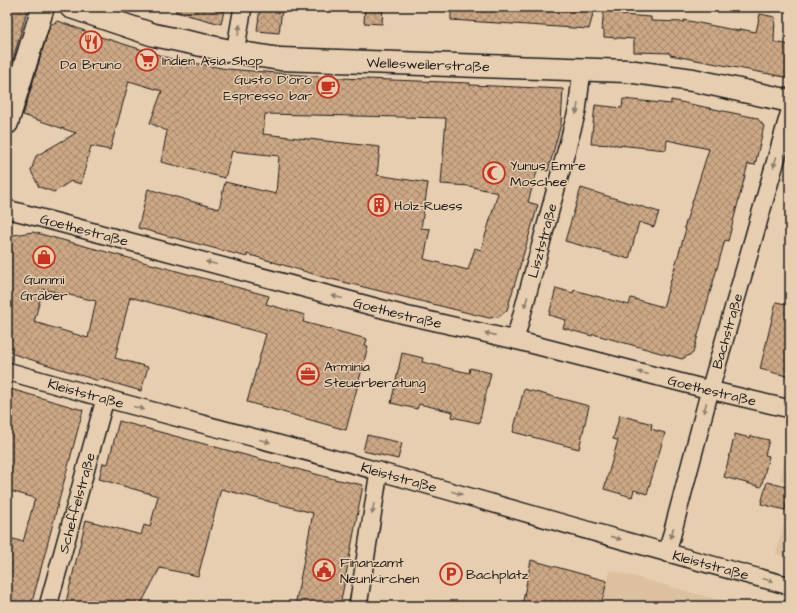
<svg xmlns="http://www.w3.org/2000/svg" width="797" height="613" font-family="'Architects Daughter',sans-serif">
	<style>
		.built { fill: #dcc0a0 }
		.building { fill: url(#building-cross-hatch); stroke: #1c1c1c; fill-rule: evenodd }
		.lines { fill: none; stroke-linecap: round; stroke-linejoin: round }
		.street-casing { stroke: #1c1c1c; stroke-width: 20 }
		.secondary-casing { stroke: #1c1c1c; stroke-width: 25 }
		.street { stroke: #e8ceb0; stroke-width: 17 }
		.secondary { stroke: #e8ceb0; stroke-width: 22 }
		.oneway { fill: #8c7e6d }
		.labels { text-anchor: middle; stroke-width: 3; stroke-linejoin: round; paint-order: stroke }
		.poi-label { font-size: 14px; fill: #1c1c1c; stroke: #e8ceb0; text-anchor: start }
		.street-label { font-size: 14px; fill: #1c1c1c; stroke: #e8ceb0 }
	</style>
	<defs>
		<pattern id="building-cross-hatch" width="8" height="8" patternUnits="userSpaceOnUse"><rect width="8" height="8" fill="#cca885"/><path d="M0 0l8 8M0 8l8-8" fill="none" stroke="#a5886c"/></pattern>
	</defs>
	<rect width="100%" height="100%" fill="#e8ceb0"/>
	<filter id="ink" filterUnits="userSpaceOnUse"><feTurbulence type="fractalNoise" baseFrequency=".025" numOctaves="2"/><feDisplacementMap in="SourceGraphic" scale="8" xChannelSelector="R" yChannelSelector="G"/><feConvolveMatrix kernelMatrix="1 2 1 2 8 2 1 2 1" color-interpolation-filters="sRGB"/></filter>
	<g filter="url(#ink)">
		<g class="built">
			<polygon points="790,440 790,483 780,480"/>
			<polygon points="790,500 790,558 776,554"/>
			<polygon points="610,570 693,593 744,606 601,606"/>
		</g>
		<g class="building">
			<polygon points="7,7 28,7 7,81"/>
			<polygon points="176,7 225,7 221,24 176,12"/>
			<polygon points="260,7 282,9 279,33 257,31"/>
			<polygon points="365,7 383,7 382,24 364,23"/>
			<polygon points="451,7 595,7 589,29 451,20"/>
			<polygon points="604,7 621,7 621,15 651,17 651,21 684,22 684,20 739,31 740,29 756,32 760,14 775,17 774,42 790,45 790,78 670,55 670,53 634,52 634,39 604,37 604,30 602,30"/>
			<path d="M 58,21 L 101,37 L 172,59 L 227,69 L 339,78 L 470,83 L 470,85 L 563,89 L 561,124 L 548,171 L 538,168 L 528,202 L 538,205 L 507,310 L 499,317 L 489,318 L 323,277 L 247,254 L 247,257 L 138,228 L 148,189 L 219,209 L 225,182 L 276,194 L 279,156 L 232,151 L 225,178 L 161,162 L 167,131 L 150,123 L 162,91 L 129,81 L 110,150 L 91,146 L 81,184 L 71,181 L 54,192 L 39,187 L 31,171 L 36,156 L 76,133 L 23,115 L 50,25 ZM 265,114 L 446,118 L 441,184 L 469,186 L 498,193 L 481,250 L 475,248 L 468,270 L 424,259 L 430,229 L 421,228 L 428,183 L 377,175 L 380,147 L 263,134 Z"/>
			<polygon points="623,99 671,104 671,100 757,118 764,126 755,165 748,164 728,241 725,240 693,353 682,359 593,334 592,336 563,328 566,320 549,315 556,288 573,293 574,290 629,305 631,298 663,307 686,229 684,228 709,149 667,140 666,150 618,145 591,144 595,105 622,108"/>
			<polygon points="581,188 659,212 654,227 639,222 629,259 565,241"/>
			<path d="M 33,232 L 269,296 L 266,304 L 305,315 L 303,322 L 367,339 L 365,346 L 368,346 L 346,430 L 247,402 L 266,334 L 130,297 L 115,358 L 148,367 L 141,391 L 100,379 L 99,381 L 7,352 L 7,236 ZM 43,289 L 96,301 L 88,338 L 34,322 Z"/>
			<polygon points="776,302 790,305 790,377 760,369"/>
			<polygon points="402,353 423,358 422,362 469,373 470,368 491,373 479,423 452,417 453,412 419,404 417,409 391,403"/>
			<polygon points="7,388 83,410 31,606 7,606 7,537 23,542 35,498 7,490"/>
			<polygon points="524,389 589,406 579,449 513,432"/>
			<polygon points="620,415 652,424 651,429 665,433 647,494 634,490 632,497 604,489 618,440 613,439"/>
			<polygon points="119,421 334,479 363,485 340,606 295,606 313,513 221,489 198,576 160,568 143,600 142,606 65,606 86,520 141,535 144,525 150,527 158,496 99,479 103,463 108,464"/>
			<polygon points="735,434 750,438 751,436 769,440 765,455 769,456 761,487 724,477"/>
			<polygon points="367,435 402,443 398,459 363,451"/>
			<polygon points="767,482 790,488 785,510 761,504"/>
			<polygon points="531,560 607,581 601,606 522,606"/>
		</g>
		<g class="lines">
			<g class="street-casing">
				<g id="street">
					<polyline points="235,52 243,7"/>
					<path id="s1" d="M 7,209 L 405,315 L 515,340 L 710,390 L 790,409"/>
					<path id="s2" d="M 515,340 L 577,111 L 582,70"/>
					<path id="s3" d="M 7,371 C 131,407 257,437 381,472 C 518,510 653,550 790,586"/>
					<path id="s4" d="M 667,553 L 710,390 L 790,111"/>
					<path id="s5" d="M 48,606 L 105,399"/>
					<polyline points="358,606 379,471"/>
				</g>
			</g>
			<g class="secondary-casing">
				<g id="secondary">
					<path id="s6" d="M 71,7 L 154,35 L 235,52 L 280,59 L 627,71 L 693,80 L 790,101"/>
					<polyline points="7,123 43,7"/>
				</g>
			</g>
			<use href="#street" class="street"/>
			<use href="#secondary" class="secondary"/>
		</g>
		<defs><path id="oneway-solid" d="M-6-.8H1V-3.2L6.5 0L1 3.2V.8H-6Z"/></defs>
		<g class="oneway">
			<use href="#oneway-solid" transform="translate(239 30) rotate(-80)"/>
			<use href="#oneway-solid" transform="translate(577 109) rotate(100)"/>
			<use href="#oneway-solid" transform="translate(775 162) rotate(106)"/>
			<use href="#oneway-solid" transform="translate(211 263) rotate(-165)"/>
			<use href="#oneway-solid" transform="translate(337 297) rotate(-165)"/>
			<use href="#oneway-solid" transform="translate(526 302) rotate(106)"/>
			<use href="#oneway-solid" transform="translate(490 334) rotate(-167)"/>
			<use href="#oneway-solid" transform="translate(643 373) rotate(-166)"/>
			<use href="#oneway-solid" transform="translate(139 408) rotate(15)"/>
			<use href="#oneway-solid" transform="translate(705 408) rotate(105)"/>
			<use href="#oneway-solid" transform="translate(265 441) rotate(15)"/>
			<use href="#oneway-solid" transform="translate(457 493) rotate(16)"/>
			<use href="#oneway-solid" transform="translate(373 509) rotate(99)"/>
			<use href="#oneway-solid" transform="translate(672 533) rotate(105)"/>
			<use href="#oneway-solid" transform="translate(616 538) rotate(16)"/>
			<use href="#oneway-solid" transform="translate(768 580) rotate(15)"/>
		</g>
	</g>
	<defs>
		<g id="restaurant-ring" transform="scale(1.15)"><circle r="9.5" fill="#e8ceb0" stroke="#c8321e" stroke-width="1.5"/><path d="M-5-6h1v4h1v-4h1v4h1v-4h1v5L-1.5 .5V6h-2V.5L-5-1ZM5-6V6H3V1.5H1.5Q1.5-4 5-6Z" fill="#c8321e"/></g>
		<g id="supermarket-ring" transform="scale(1.15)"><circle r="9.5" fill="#e8ceb0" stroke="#c8321e" stroke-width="1.5"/><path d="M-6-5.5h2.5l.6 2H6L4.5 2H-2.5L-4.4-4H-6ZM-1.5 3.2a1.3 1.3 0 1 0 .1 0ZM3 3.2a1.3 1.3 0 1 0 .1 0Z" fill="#c8321e"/></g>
		<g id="cafe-ring" transform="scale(1.15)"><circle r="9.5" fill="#e8ceb0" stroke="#c8321e" stroke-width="1.5"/><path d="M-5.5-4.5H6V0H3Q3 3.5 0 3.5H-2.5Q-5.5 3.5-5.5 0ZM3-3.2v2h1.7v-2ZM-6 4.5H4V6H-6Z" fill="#c8321e"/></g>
		<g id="mosque-ring" transform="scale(1.15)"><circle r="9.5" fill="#e8ceb0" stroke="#c8321e" stroke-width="1.5"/><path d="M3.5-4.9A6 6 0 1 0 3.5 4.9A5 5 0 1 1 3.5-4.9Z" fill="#c8321e"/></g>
		<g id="building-ring" transform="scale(1.15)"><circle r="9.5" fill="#e8ceb0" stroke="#c8321e" stroke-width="1.5"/><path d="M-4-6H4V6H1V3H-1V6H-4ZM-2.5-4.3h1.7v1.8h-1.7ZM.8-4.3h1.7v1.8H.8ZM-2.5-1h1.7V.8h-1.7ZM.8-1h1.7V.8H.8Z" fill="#c8321e"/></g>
		<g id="shop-ring" transform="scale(1.15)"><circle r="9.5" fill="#e8ceb0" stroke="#c8321e" stroke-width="1.5"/><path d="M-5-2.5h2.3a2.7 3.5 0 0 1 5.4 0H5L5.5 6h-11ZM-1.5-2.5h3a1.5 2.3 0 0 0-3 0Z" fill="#c8321e"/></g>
		<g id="office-ring" transform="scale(1.15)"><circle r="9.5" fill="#e8ceb0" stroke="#c8321e" stroke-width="1.5"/><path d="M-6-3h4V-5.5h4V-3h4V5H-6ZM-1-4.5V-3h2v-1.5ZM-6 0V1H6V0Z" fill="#c8321e"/></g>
		<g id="civic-ring" transform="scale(1.15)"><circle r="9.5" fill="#e8ceb0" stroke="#c8321e" stroke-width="1.5"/><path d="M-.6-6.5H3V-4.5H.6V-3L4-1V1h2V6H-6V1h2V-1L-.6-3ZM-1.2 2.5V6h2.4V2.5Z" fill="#c8321e"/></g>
		<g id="parking-ring" transform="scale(1.15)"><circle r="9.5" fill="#e8ceb0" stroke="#c8321e" stroke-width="1.5"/><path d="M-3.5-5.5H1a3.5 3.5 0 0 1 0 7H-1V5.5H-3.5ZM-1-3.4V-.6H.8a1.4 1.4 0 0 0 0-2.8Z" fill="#c8321e"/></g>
	</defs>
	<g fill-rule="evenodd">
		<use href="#restaurant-ring" x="91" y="42"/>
		<use href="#supermarket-ring" x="147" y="60"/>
		<use href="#cafe-ring" x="328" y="87"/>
		<use href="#mosque-ring" x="494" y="173"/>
		<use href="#building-ring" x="379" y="205"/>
		<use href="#shop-ring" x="44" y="257"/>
		<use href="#office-ring" x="308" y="374"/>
		<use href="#civic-ring" x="324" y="570"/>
		<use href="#parking-ring" x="451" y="574"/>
	</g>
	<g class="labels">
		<g class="poi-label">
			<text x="162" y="65">Indien Asia Shop</text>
			<text x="91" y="69" text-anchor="middle">Da Bruno</text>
			<text x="312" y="84" text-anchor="end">Gusto D'oro<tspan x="312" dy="16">Espresso bar</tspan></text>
			<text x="510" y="170">Yunus Emre<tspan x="510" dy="16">Moschee</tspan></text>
			<text x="394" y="210">Holz-Ruess</text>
			<text x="44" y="284" text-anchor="middle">Gummi<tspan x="44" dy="16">Gräber</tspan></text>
			<text x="324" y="371">Arminia<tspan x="324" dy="16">Steuerberatung</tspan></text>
			<text x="340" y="567">Finanzamt<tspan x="340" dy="16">Neunkirchen</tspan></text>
			<text x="466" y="579">Bachplatz</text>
		</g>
		<g class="street-label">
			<text dy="5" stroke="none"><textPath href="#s6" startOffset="364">Wellesweilerstraße</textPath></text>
			<text dy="5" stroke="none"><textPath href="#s1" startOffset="80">Goethestraße</textPath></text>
			<text dy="5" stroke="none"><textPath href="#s2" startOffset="103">Lisztstraße</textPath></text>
			<text dy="5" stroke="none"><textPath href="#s1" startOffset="404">Goethestraße</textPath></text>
			<text dy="5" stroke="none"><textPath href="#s4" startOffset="230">Bachstraße</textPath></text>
			<text dy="5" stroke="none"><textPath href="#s1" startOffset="728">Goethestraße</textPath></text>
			<text dy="5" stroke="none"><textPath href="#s3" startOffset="82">Kleiststraße</textPath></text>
			<text dy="5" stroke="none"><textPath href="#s3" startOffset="406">Kleiststraße</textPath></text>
			<text dy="5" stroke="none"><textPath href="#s5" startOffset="107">Scheffelstraße</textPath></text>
			<text dy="5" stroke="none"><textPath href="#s3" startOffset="730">Kleiststraße</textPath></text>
		</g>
	</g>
	<rect width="797" height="613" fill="none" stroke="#e8ceb0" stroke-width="24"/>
	<rect x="12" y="12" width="773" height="589" fill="none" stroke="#1c1c1c" stroke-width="1.5" filter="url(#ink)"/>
</svg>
